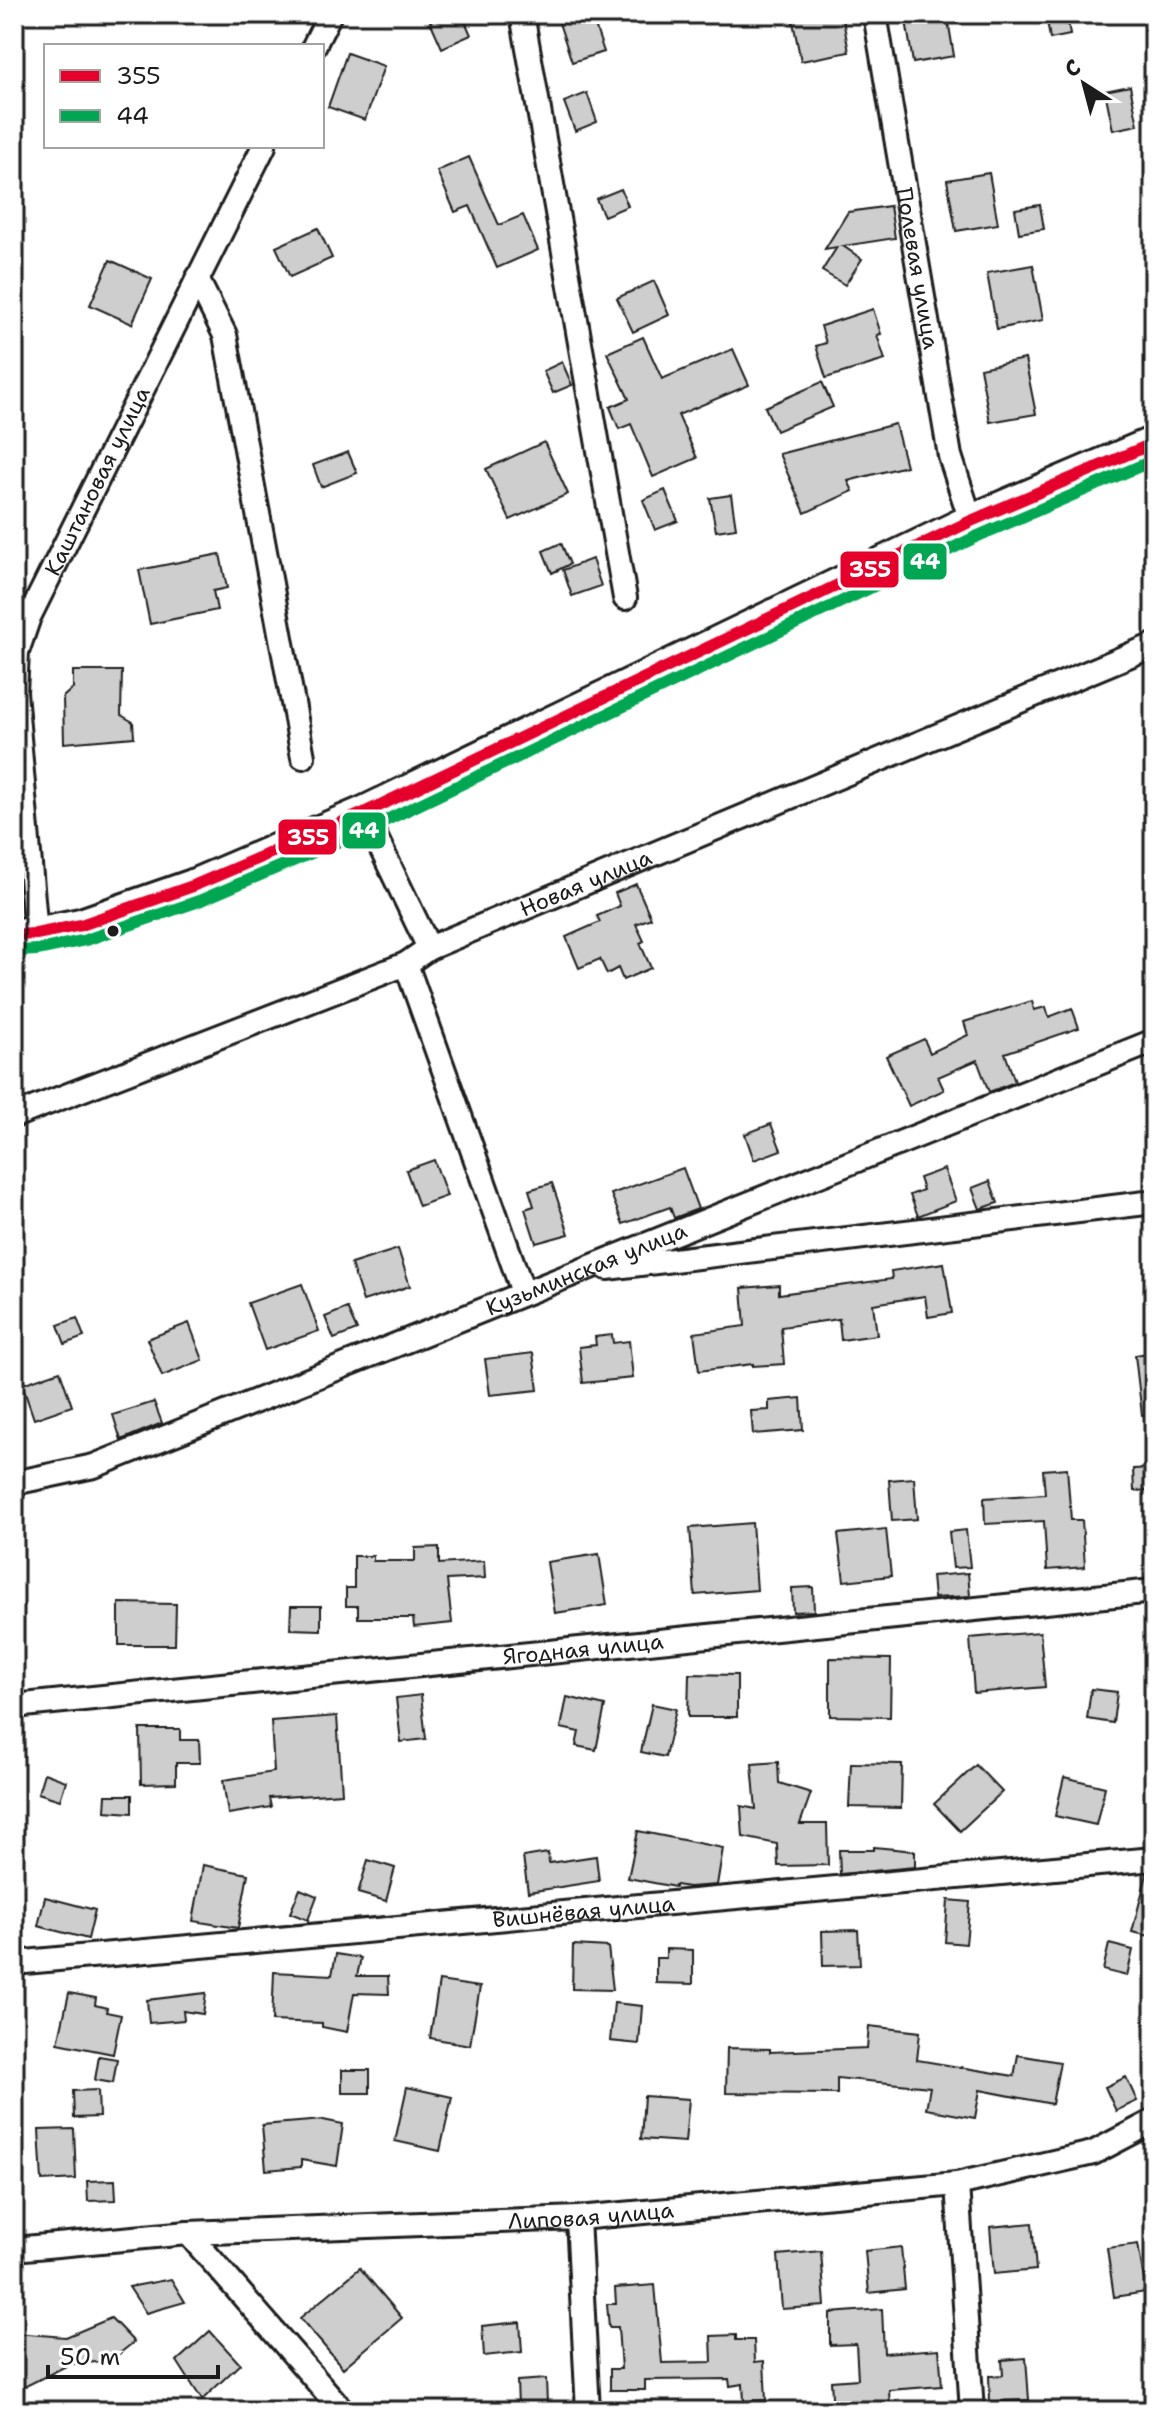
<svg xmlns="http://www.w3.org/2000/svg" width="1168" height="2425" font-family="'Shantell Sans',sans-serif">
	<style>
		.building { fill: #cecece; stroke: #1c1c1c; stroke-width: 2 }
		.lines { fill: none; stroke-linecap: round; stroke-linejoin: round }
		.street-casing { stroke: #1c1c1c; stroke-width: 28 }
		.secondary-casing { stroke: #1c1c1c; stroke-width: 38 }
		.street { stroke: #fff; stroke-width: 22 }
		.secondary { stroke: #fff; stroke-width: 32 }
		.bus-1-casing { stroke: #fff; stroke-width: 18 }
		.bus-2-casing { stroke: #fff; stroke-width: 18 }
		.bus-1 { stroke: #e4002b; stroke-width: 12 }
		.bus-2 { stroke: #00a651; stroke-width: 12 }
		.bus-dot { fill: #1c1c1c; stroke: #fff; stroke-width: 3 }
		.labels { text-anchor: middle; stroke-width: 7; stroke-linejoin: round; paint-order: stroke }
		.street-label { font-size: 22px; fill: #1c1c1c; stroke: #fff }
		.line-badge { stroke: #fff; stroke-width: 3 }
		.badge-label { font-size: 22px; text-anchor: middle; font-weight: bold; fill: #fff }
	</style>
	<rect width="100%" height="100%" fill="#fff"/>
	<filter id="ink" filterUnits="userSpaceOnUse"><feTurbulence type="fractalNoise" baseFrequency=".0125" numOctaves="2"/><feDisplacementMap in="SourceGraphic" scale="16" xChannelSelector="R" yChannelSelector="G"/><feConvolveMatrix kernelMatrix="1 2 1 2 8 2 1 2 1" color-interpolation-filters="sRGB"/></filter>
	<g filter="url(#ink)">
		<g class="building">
			<polygon points="447,14 462,14 471,35 442,48 430,21"/>
			<polygon points="556,14 591,14 604,52 572,62"/>
			<polygon points="806,14 842,14 849,52 801,61 792,17"/>
			<polygon points="905,14 947,14 954,56 913,63"/>
			<polygon points="1046,14 1067,14 1070,35 1050,39"/>
			<polygon points="347,53 384,66 365,120 328,107"/>
			<polygon points="1130,86 1138,125 1113,130 1105,91"/>
			<polygon points="587,93 597,122 575,131 564,102"/>
			<polygon points="469,157 499,225 523,215 538,250 497,268 470,206 455,212 437,171"/>
			<polygon points="989,173 998,224 956,231 947,180"/>
			<polygon points="621,189 628,206 604,216 596,199"/>
			<polygon points="1040,205 1044,229 1019,233 1015,209"/>
			<polygon points="890,206 895,238 843,246 862,259 845,285 822,271 837,247 825,249 848,212"/>
			<polygon points="318,228 332,258 290,277 276,247"/>
			<polygon points="110,260 152,279 132,324 90,305"/>
			<polygon points="1033,265 1043,320 997,329 987,273"/>
			<polygon points="654,281 669,315 633,332 617,298"/>
			<polygon points="873,309 881,334 877,335 885,360 826,378 816,346 826,343 821,326"/>
			<polygon points="643,337 662,379 733,349 749,385 678,415 697,458 653,477 631,424 619,429 610,407 629,399 607,353"/>
			<polygon points="1025,359 1036,414 990,422 980,368"/>
			<polygon points="562,362 572,385 553,393 543,371"/>
			<polygon points="822,382 833,407 776,431 765,407"/>
			<polygon points="895,424 906,466 848,481 853,491 805,513 779,454"/>
			<polygon points="544,442 568,494 510,520 486,469"/>
			<polygon points="348,452 357,473 321,487 313,465"/>
			<polygon points="665,490 678,521 655,530 643,500"/>
			<polygon points="731,495 736,528 716,531 710,498"/>
			<polygon points="561,543 570,564 552,573 543,551"/>
			<polygon points="220,554 227,588 213,591 217,610 150,624 139,570"/>
			<polygon points="592,559 601,586 572,596 563,570"/>
			<polygon points="73,671 122,671 121,715 133,722 134,737 64,743 63,697 73,688"/>
			<polygon points="636,884 651,918 636,924 644,941 640,943 651,968 623,980 618,968 607,974 600,959 579,968 566,937 600,922 597,916 620,906 615,893"/>
			<polygon points="1032,1001 1034,1010 1046,1007 1049,1017 1072,1008 1079,1028 1005,1053 1015,1082 989,1092 977,1060 938,1077 944,1090 909,1106 886,1056 924,1039 930,1053 968,1035 964,1022"/>
			<polygon points="771,1124 781,1150 754,1160 745,1134"/>
			<polygon points="434,1160 447,1196 419,1206 406,1170"/>
			<polygon points="683,1168 698,1209 674,1218 670,1207 623,1224 611,1194"/>
			<polygon points="944,1169 956,1201 918,1216 910,1195 923,1190 919,1178"/>
			<polygon points="990,1181 998,1203 980,1209 972,1188"/>
			<polygon points="552,1183 569,1234 536,1243 525,1209 534,1206 529,1190"/>
			<polygon points="398,1249 410,1286 363,1301 351,1264"/>
			<polygon points="944,1263 952,1313 928,1317 925,1296 873,1304 877,1335 841,1340 839,1319 781,1327 784,1364 753,1366 753,1364 699,1371 694,1333 745,1326 742,1288 779,1285 779,1294 892,1279 891,1271"/>
			<polygon points="302,1284 319,1331 265,1350 248,1303"/>
			<polygon points="347,1308 357,1330 334,1339 325,1317"/>
			<polygon points="77,1318 84,1337 65,1344 58,1325"/>
			<polygon points="189,1323 203,1360 162,1376 147,1339"/>
			<polygon points="612,1335 613,1343 629,1341 633,1378 583,1383 579,1347 596,1345 595,1337"/>
			<polygon points="1154,1352 1154,1414 1142,1415 1135,1355"/>
			<polygon points="533,1353 538,1390 490,1395 485,1359"/>
			<polygon points="60,1371 72,1406 34,1419 22,1384"/>
			<polygon points="801,1398 803,1430 753,1434 751,1411 769,1410 769,1401"/>
			<polygon points="154,1402 162,1423 121,1440 113,1415"/>
			<polygon points="1067,1468 1071,1520 1082,1520 1085,1567 1047,1570 1044,1521 985,1524 984,1498 1045,1494 1043,1470"/>
			<polygon points="1154,1468 1154,1490 1134,1491 1133,1469"/>
			<polygon points="914,1478 917,1519 892,1521 889,1480"/>
			<polygon points="752,1523 757,1590 695,1595 690,1528"/>
			<polygon points="886,1529 891,1576 844,1581 838,1534"/>
			<polygon points="966,1530 970,1567 953,1568 949,1532"/>
			<polygon points="439,1547 439,1564 484,1561 485,1578 447,1580 452,1623 414,1627 413,1618 358,1618 358,1606 346,1606 346,1588 354,1588 354,1556 373,1556 373,1561 415,1561 415,1548"/>
			<polygon points="599,1554 607,1605 555,1613 547,1562"/>
			<polygon points="968,1573 970,1596 934,1598 932,1576"/>
			<polygon points="813,1587 814,1611 793,1612 792,1588"/>
			<polygon points="119,1603 176,1604 175,1645 119,1645"/>
			<polygon points="291,1606 321,1606 321,1630 290,1629"/>
			<polygon points="1040,1632 1045,1687 974,1693 970,1638"/>
			<polygon points="830,1658 891,1659 890,1717 830,1716"/>
			<polygon points="689,1674 737,1675 737,1717 688,1717"/>
			<polygon points="1091,1689 1117,1692 1113,1723 1087,1719"/>
			<polygon points="421,1695 426,1739 401,1742 396,1698"/>
			<polygon points="567,1697 605,1706 596,1750 576,1746 579,1732 561,1728"/>
			<polygon points="652,1704 676,1709 665,1757 641,1752"/>
			<polygon points="337,1716 342,1793 269,1798 271,1807 228,1814 223,1780 274,1772 271,1721"/>
			<polygon points="140,1729 180,1729 180,1740 199,1740 200,1763 176,1763 176,1783 141,1784"/>
			<polygon points="778,1762 779,1783 811,1793 800,1824 827,1824 828,1865 778,1866 777,1844 743,1837 741,1806 756,1809 752,1764"/>
			<polygon points="851,1763 902,1764 901,1808 849,1807"/>
			<polygon points="976,1765 1002,1792 960,1831 934,1804"/>
			<polygon points="44,1773 66,1781 60,1800 38,1793"/>
			<polygon points="1064,1777 1105,1787 1096,1825 1055,1816"/>
			<polygon points="106,1795 132,1795 132,1813 105,1811"/>
			<polygon points="638,1831 723,1848 717,1885 689,1887 675,1885 675,1887 628,1878"/>
			<polygon points="874,1847 915,1851 915,1867 840,1874 839,1850 874,1850"/>
			<polygon points="548,1853 549,1863 596,1856 599,1881 528,1892 523,1857"/>
			<polygon points="368,1860 395,1868 386,1901 358,1893"/>
			<polygon points="203,1865 248,1874 238,1928 193,1921"/>
			<polygon points="1154,1873 1154,1937 1132,1932 1147,1874"/>
			<polygon points="300,1889 317,1896 308,1920 290,1913"/>
			<polygon points="45,1897 95,1910 88,1939 38,1926"/>
			<polygon points="948,1900 970,1902 966,1944 945,1942"/>
			<polygon points="858,1930 860,1965 823,1966 822,1931"/>
			<polygon points="1109,1944 1133,1950 1127,1976 1103,1970"/>
			<polygon points="573,1945 608,1947 613,1990 572,1989"/>
			<polygon points="666,1949 693,1950 693,1984 656,1983 656,1958 666,1958"/>
			<polygon points="336,1954 361,1958 357,1976 388,1976 389,1994 354,1993 347,2032 322,2027 322,2023 272,2021 274,1972 332,1975"/>
			<polygon points="439,1981 480,1987 470,2045 430,2038"/>
			<polygon points="69,1993 96,1998 95,2005 107,2008 106,2012 121,2015 113,2054 58,2043"/>
			<polygon points="206,1993 203,2014 183,2011 184,2020 149,2023 147,2000"/>
			<polygon points="614,2003 642,2006 639,2044 610,2041"/>
			<polygon points="869,2026 920,2032 917,2060 1014,2076 1018,2055 1060,2062 1052,2104 980,2090 975,2118 926,2109 930,2087 837,2078 837,2094 726,2093 727,2048 770,2049 770,2052 867,2048"/>
			<polygon points="99,2056 117,2059 113,2083 95,2080"/>
			<rect x="342" y="2070" width="28" height="23"/>
			<polygon points="1126,2077 1137,2101 1116,2111 1105,2087"/>
			<polygon points="407,2087 452,2097 440,2151 395,2141"/>
			<polygon points="98,2090 99,2117 74,2118 73,2091"/>
			<polygon points="644,2096 689,2099 685,2142 641,2139"/>
			<polygon points="323,2120 343,2124 337,2166 301,2160 301,2167 266,2170 262,2125"/>
			<polygon points="74,2129 76,2179 42,2181 39,2130"/>
			<polygon points="115,2180 116,2200 88,2201 87,2181"/>
			<polygon points="1032,2223 1036,2270 994,2274 990,2227"/>
			<polygon points="1138,2244 1146,2292 1114,2297 1107,2248"/>
			<polygon points="901,2247 905,2289 869,2293 865,2251"/>
			<polygon points="821,2251 825,2306 782,2309 778,2255"/>
			<polygon points="360,2268 402,2318 343,2368 300,2318"/>
			<polygon points="171,2279 185,2302 146,2313 129,2287"/>
			<polygon points="655,2285 662,2363 712,2362 711,2336 736,2335 736,2340 754,2340 755,2362 764,2361 766,2400 744,2401 743,2384 730,2386 729,2379 645,2380 645,2390 610,2390 610,2369 621,2369 618,2327 609,2327 607,2304 616,2304 615,2288"/>
			<polygon points="882,2309 884,2353 939,2349 942,2386 889,2390 890,2409 833,2411 831,2381 858,2379 856,2344 830,2345 830,2313"/>
			<polygon points="111,2318 134,2342 110,2361 70,2364 14,2392 14,2333 66,2337"/>
			<polygon points="520,2322 522,2352 484,2356 482,2326"/>
			<polygon points="210,2331 240,2364 202,2400 177,2361"/>
			<polygon points="1026,2358 1029,2400 990,2402 989,2376 1003,2375 1002,2360"/>
			<polygon points="546,2379 547,2404 518,2406 517,2381"/>
		</g>
		<g class="lines">
			<g class="street-casing">
				<g id="street">
					<polyline points="522,14 625,598"/>
					<path id="s1" d="M 875,14 L 950,456 L 971,521"/>
					<polyline points="314,46 330,14"/>
					<polyline points="197,279 225,335 303,757"/>
					<polyline points="364,813 429,948"/>
					<path id="s2" d="M 36,934 L 15,692 L 17,652 L 29,617 L 264,146"/>
					<polyline points="406,964 523,1292"/>
					<path id="s3" d="M 14,1116 L 406,964 L 429,948 L 1154,645"/>
					<polyline points="607,1268 1154,1202"/>
					<path id="s4" d="M 14,1483 L 94,1466 L 1154,1041"/>
					<path id="s5" d="M 14,1706 L 1154,1591"/>
					<path id="s6" d="M 14,1963 L 1154,1859"/>
					<polyline points="957,2184 972,2411"/>
					<polyline points="578,2218 588,2411"/>
					<polyline points="188,2233 343,2411"/>
					<path id="s7" d="M 14,2249 L 188,2233 L 578,2218 L 957,2184 L 1093,2153 L 1154,2121"/>
				</g>
			</g>
			<g class="secondary-casing">
				<polyline id="secondary" points="14,935 36,934 81,925 193,886 364,813 971,521 1154,443"/>
			</g>
			<use href="#street" class="street"/>
			<use href="#secondary" class="secondary"/>
			<g class="bus-1-casing">
				<polyline id="bus-1" points="14,935 36,934 81,925 193,886 364,813 971,521 1154,443"/>
			</g>
			<g class="bus-2-casing">
				<polyline id="bus-2" points="15,951 38,950 86,940 199,901 370,828 978,536 1154,460"/>
			</g>
			<use href="#bus-1" class="bus-1"/>
			<use href="#bus-2" class="bus-2"/>
		</g>
	</g>
	<circle class="bus-dot" cx="113" cy="931" r="7"/>
	<g class="labels">
		<g class="street-label">
			<text dy="8" stroke="none"><textPath href="#s1" startOffset="258">Полевая улица</textPath></text>
			<text dy="8" stroke="none"><textPath href="#s2" startOffset="472">Каштановая улица</textPath></text>
			<text dy="8" stroke="none"><textPath href="#s3" startOffset="618">Новая улица</textPath></text>
			<text dy="8" stroke="none"><textPath href="#s4" startOffset="612">Кузьминская улица</textPath></text>
			<text dy="8" stroke="none"><textPath href="#s5" startOffset="572">Ягодная улица</textPath></text>
			<text dy="8" stroke="none"><textPath href="#s6" startOffset="572">Вишнёвая улица</textPath></text>
			<text dy="8" stroke="none"><textPath href="#s7" startOffset="578">Липовая улица</textPath></text>
		</g>
	</g>
	<g class="line-badge">
		<rect x="902" y="542" width="46" height="39" rx="8" fill="#00a651"/>
		<rect x="839" y="550" width="61" height="39" rx="8" fill="#e4002b"/>
		<rect x="341" y="811" width="46" height="39" rx="8" fill="#00a651"/>
		<rect x="277" y="818" width="61" height="38" rx="8" fill="#e4002b"/>
	</g>
	<g class="badge-label">
		<text x="925" y="569">44</text>
		<text x="870" y="577">355</text>
		<text x="364" y="838">44</text>
		<text x="308" y="845">355</text>
	</g>
	<rect width="1168" height="2425" fill="none" stroke="#fff" stroke-width="48"/>
	<rect x="24" y="24" width="1120" height="2377" fill="none" stroke="#1c1c1c" stroke-width="3" filter="url(#ink)"/>
	<rect x="44" y="44" width="280" height="104" fill="#ffffff" stroke="#a4a4a4" stroke-width="2"/>
	<rect x="60" y="70" width="40" height="12" fill="#e4002b" stroke="#a4a4a4" stroke-width="2"/>
	<text x="116" y="84" font-size="24" fill="#1c1c1c">355</text>
	<rect x="60" y="110" width="40" height="12" fill="#00a651" stroke="#a4a4a4" stroke-width="2"/>
	<text x="116" y="124" font-size="24" fill="#1c1c1c">44</text>
	<g transform="translate(1084 84) rotate(324)" stroke="#ffffff" stroke-width="6" paint-order="stroke">
	<path d="M0-6L14 30L0 20L-14 30Z" fill="#1c1c1c"/>
	<text y="-12" font-size="22" font-weight="bold" text-anchor="middle" fill="#1c1c1c">С</text>
	</g>
	<path d="M48 2365v12h170v-12" fill="none" stroke="#1c1c1c" stroke-width="4"/>
	<text x="60" y="2365" font-size="24" fill="#1c1c1c" stroke="#ffffff" stroke-width="6" paint-order="stroke">50 m</text>
</svg>
